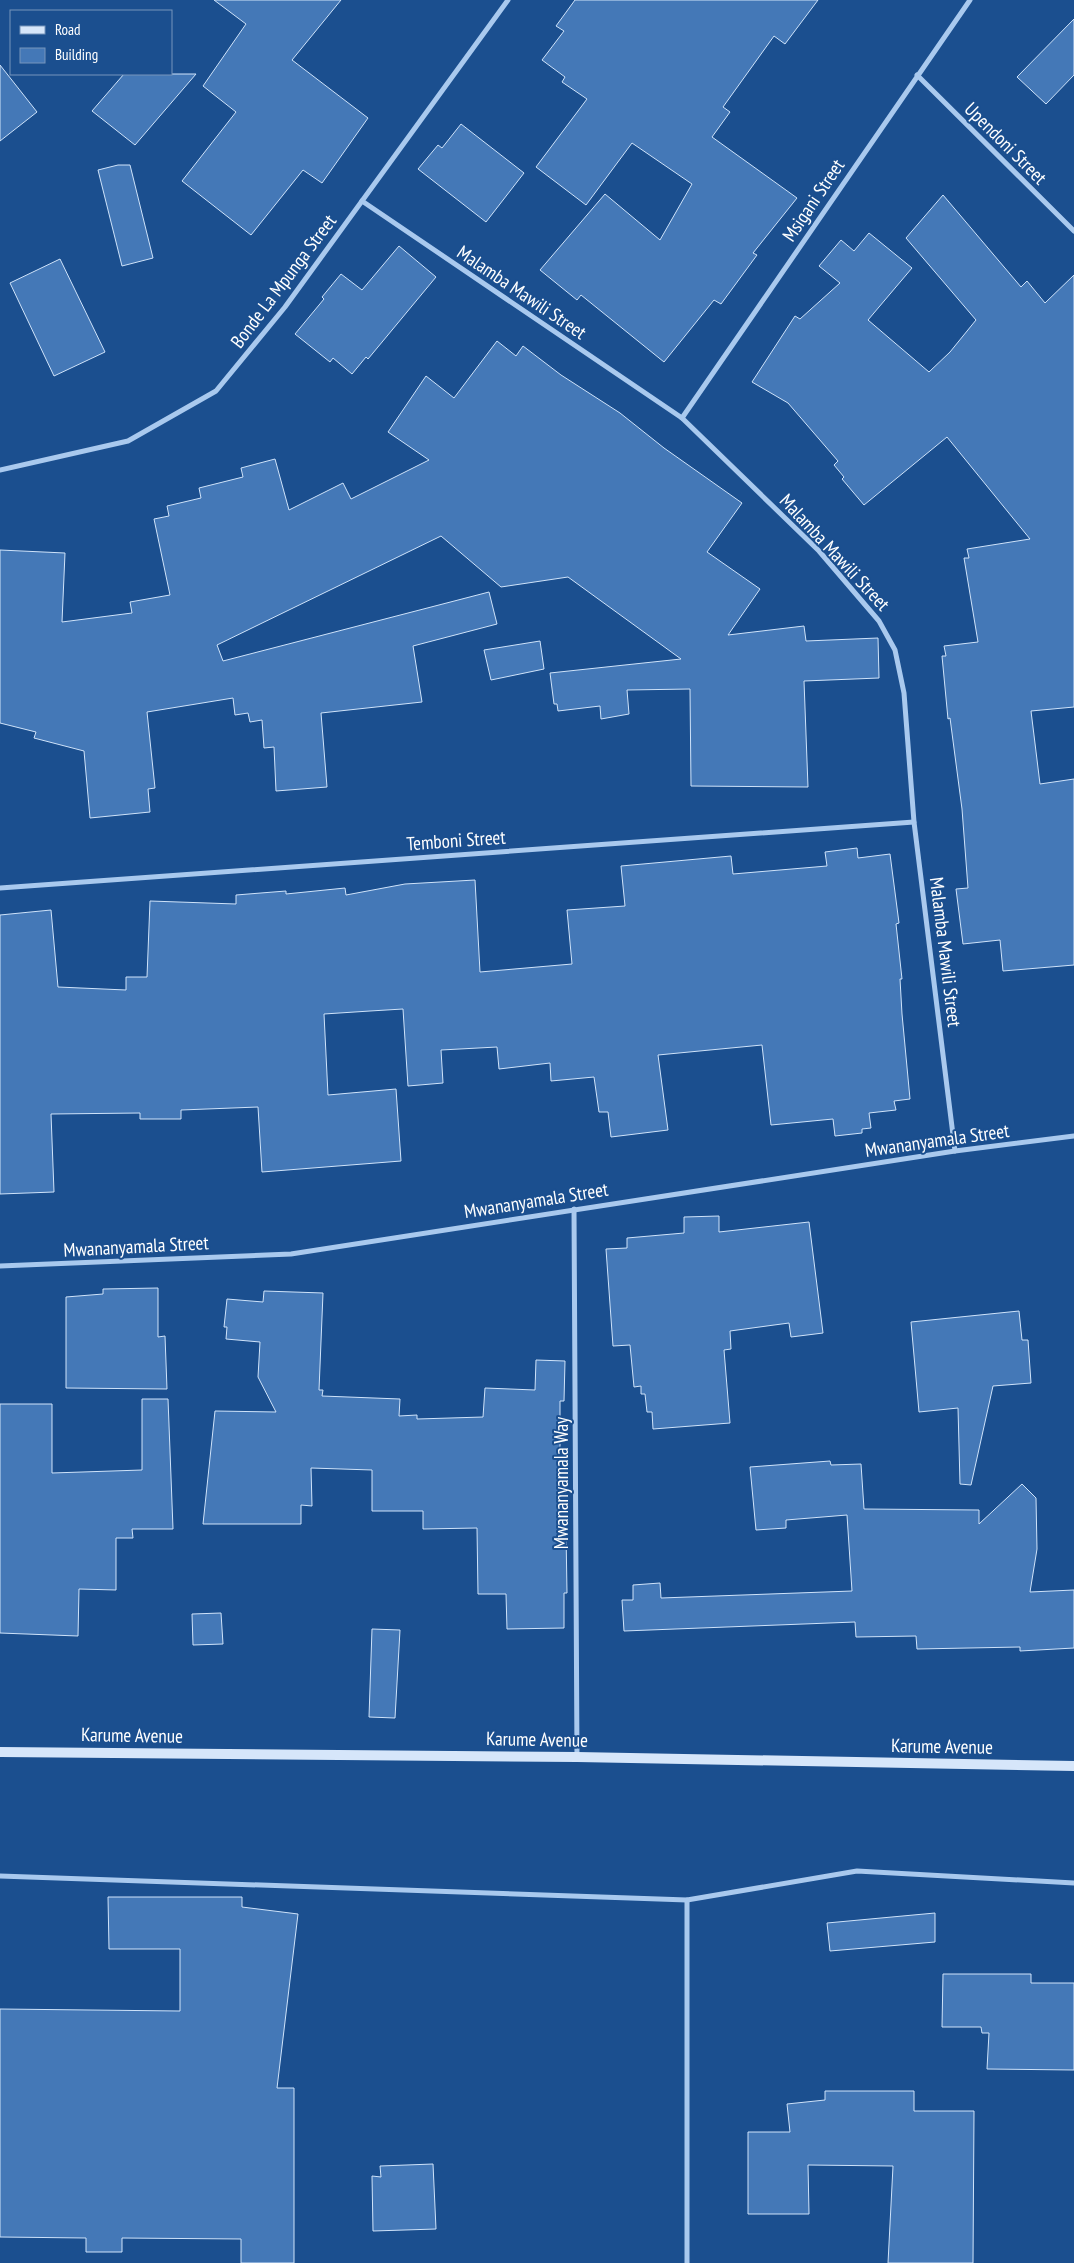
<svg xmlns="http://www.w3.org/2000/svg" width="1074" height="2263" font-family="'PT Sans Narrow',sans-serif">
	<style>
		.building { fill: #4478b7; stroke: #cfe3fa }
		.lines { fill: none; stroke-linecap: round; stroke-linejoin: round }
		.minor { stroke: #a9c9ee; stroke-width: 5 }
		.secondary { stroke: #d6e6fa; stroke-width: 10 }
		.labels { text-anchor: middle; stroke-width: 4; stroke-linejoin: round; paint-order: stroke }
		.street-label { font-size: 19px; fill: #fff; stroke: #1b4f8f }
	</style>
	<rect width="100%" height="100%" fill="#1b4f8f"/>
	<g class="building">
		<polygon points="214,0 341,0 292,60 368,118 322,183 303,170 251,235 182,181 236,112 203,86 246,24"/>
		<polygon points="575,0 818,0 785,44 774,36 723,107 730,112 712,137 797,198 753,253 757,255 721,304 714,300 664,362 581,295 577,300 540,270 605,194 660,240 692,184 632,143 586,205 536,167 587,99 562,82 565,77 542,60 564,31 556,26"/>
		<polygon points="1074,19 1074,75 1046,104 1017,77"/>
		<polygon points="0,65 37,112 0,141"/>
		<polygon points="124,74 196,74 135,145 92,111"/>
		<polygon points="461,124 524,173 486,222 418,169 438,145 442,148"/>
		<polygon points="118,165 130,165 153,258 122,266 98,170"/>
		<polygon points="943,195 1021,287 1027,281 1045,303 1074,275 1074,707 1031,711 1040,784 1074,779 1074,965 1003,971 1000,940 963,944 956,889 968,888 962,809 950,718 948,719 942,656 946,656 944,646 978,642 964,558 969,558 967,549 1030,539 947,437 864,505 842,479 844,477 834,465 838,461 788,403 752,382 795,316 800,319 840,283 819,266 841,240 854,251 869,233 912,268 868,320 929,372 950,352 976,320 906,238"/>
		<polygon points="399,246 436,277 368,359 366,357 352,374 333,358 330,362 295,334 324,299 322,297 341,274 362,290"/>
		<polygon points="60,259 105,352 54,376 10,283"/>
		<polygon points="497,341 516,356 523,346 561,375 620,413 664,448 742,503 707,552 760,589 728,635 804,626 806,641 878,638 879,678 804,681 808,787 691,786 690,689 627,690 629,714 601,719 600,706 558,711 557,704 554,704 550,673 681,659 568,577 501,587 441,536 217,645 223,661 489,592 497,624 413,646 422,702 321,713 327,787 276,791 274,747 264,748 262,720 250,722 248,713 235,715 233,698 147,712 155,788 148,789 150,812 90,818 84,751 34,738 36,732 0,723 0,550 65,553 62,622 132,613 130,602 170,595 154,519 169,516 167,506 201,498 199,488 243,477 241,468 275,459 289,510 343,483 351,499 429,460 388,432 426,376 454,398"/>
		<polygon points="540,641 544,669 491,680 484,650"/>
		<polygon points="857,848 858,858 890,854 899,923 896,924 902,979 900,979 902,1014 910,1099 894,1101 896,1110 869,1113 871,1128 862,1129 862,1133 835,1136 833,1119 771,1125 762,1045 658,1055 668,1130 611,1137 608,1112 599,1112 594,1077 551,1081 550,1063 499,1069 497,1047 441,1050 443,1083 408,1086 403,1009 370,1011 324,1014 328,1095 396,1089 401,1161 262,1172 258,1107 181,1110 181,1119 140,1119 140,1113 51,1114 54,1192 0,1194 0,915 51,910 58,987 126,990 126,977 147,977 150,901 236,904 236,895 286,891 286,894 345,888 346,895 405,884 475,880 480,972 572,964 567,910 625,906 621,866 731,856 733,874 827,866 825,852"/>
		<polygon points="719,1216 719,1232 809,1222 823,1333 791,1337 789,1323 730,1331 731,1349 724,1350 730,1423 653,1429 652,1412 647,1412 645,1394 641,1394 641,1386 634,1387 630,1345 613,1346 606,1249 627,1248 627,1238 684,1233 684,1217"/>
		<polygon points="158,1288 158,1337 165,1336 167,1389 66,1388 66,1297 103,1294 103,1289"/>
		<polygon points="264,1291 323,1293 319,1390 323,1390 322,1396 400,1399 399,1416 417,1415 417,1419 483,1417 485,1388 535,1390 536,1360 565,1361 564,1401 560,1401 560,1470 565,1470 567,1593 564,1593 564,1628 507,1629 506,1594 478,1594 477,1528 423,1529 423,1511 372,1511 372,1470 311,1468 312,1506 301,1505 301,1524 203,1524 215,1411 276,1412 258,1377 260,1342 226,1339 227,1327 224,1327 227,1299 263,1302"/>
		<polygon points="1019,1311 1022,1340 1028,1340 1031,1383 993,1386 971,1485 960,1484 958,1408 919,1412 911,1322"/>
		<polygon points="142,1399 168,1399 173,1529 132,1529 133,1538 116,1538 116,1590 79,1589 78,1636 0,1633 0,1404 52,1404 52,1473 142,1470"/>
		<polygon points="830,1461 831,1465 861,1464 864,1509 979,1510 979,1524 1022,1484 1036,1498 1037,1549 1030,1592 1074,1590 1074,1648 1020,1651 1020,1647 917,1649 916,1636 856,1637 855,1622 624,1631 622,1600 633,1600 633,1585 660,1583 661,1598 852,1591 847,1515 786,1520 786,1528 756,1530 750,1467"/>
		<polygon points="221,1613 223,1644 193,1645 192,1614"/>
		<polygon points="372,1629 400,1630 395,1718 369,1717"/>
		<polygon points="108,1897 242,1897 242,1907 298,1914 277,2088 294,2088 294,2263 241,2263 241,2239 122,2238 122,2252 86,2252 86,2238 0,2237 0,2009 180,2011 180,1949 109,1949"/>
		<polygon points="935,1913 935,1942 830,1951 827,1923"/>
		<polygon points="943,1974 1031,1974 1031,1983 1074,1983 1074,2070 987,2069 989,2033 982,2033 981,2027 942,2027"/>
		<polygon points="825,2091 914,2091 914,2111 974,2111 973,2263 888,2263 893,2166 808,2165 809,2214 748,2214 748,2132 790,2132 787,2104 825,2100"/>
		<polygon points="433,2164 436,2229 373,2231 372,2176 381,2177 380,2166"/>
	</g>
	<g class="lines">
		<g class="minor">
			<polyline points="917,75 1074,231"/>
			<polyline points="362,201 682,418 819,551 879,621 895,650 904,693 914,822 955,1151"/>
			<polyline points="682,418 970,0"/>
			<polyline points="0,470 128,441 216,391 285,307 508,0"/>
			<polyline points="0,888 914,822"/>
			<polyline points="574,1209 577,1757"/>
			<polyline points="0,1266 291,1254 955,1151 1074,1136"/>
			<polyline points="0,1876 687,1900 857,1871 1074,1883"/>
			<polyline points="687,2263 687,1900"/>
		</g>
		<polyline class="secondary" points="0,1752 577,1757 1074,1766"/>
	</g>
	<g class="labels">
		<g class="street-label">
			<text transform="translate(1006 143) rotate(45)" y="7">Upendoni Street</text>
			<text transform="translate(813 200) rotate(-56)" y="7">Msigani Street</text>
			<text transform="translate(283 281) rotate(-53)" y="7">Bonde La Mpunga Street</text>
			<text transform="translate(522 292) rotate(34)" y="7">Malamba Mawili Street</text>
			<text transform="translate(835 552) rotate(47)" y="7">Malamba Mawili Street</text>
			<text transform="translate(456 840) rotate(-4)" y="7">Temboni Street</text>
			<text transform="translate(946 952) rotate(83)" y="7">Malamba Mawili Street</text>
			<text transform="translate(937 1140) rotate(-8)" y="7">Mwananyamala Street</text>
			<text transform="translate(536 1200) rotate(-9)" y="7">Mwananyamala Street</text>
			<text transform="translate(136 1246) rotate(-3)" y="7">Mwananyamala Street</text>
			<text transform="translate(561 1483) rotate(-90)" y="7">Mwananyamala Way</text>
			<text transform="translate(132 1735) rotate(1)" y="7">Karume Avenue</text>
			<text transform="translate(537 1739) rotate(1)" y="7">Karume Avenue</text>
			<text transform="translate(942 1746) rotate(1)" y="7">Karume Avenue</text>
		</g>
	</g>
	<rect x="10" y="10" width="162" height="65" fill="#1b4f8f" stroke="#7695bc"/>
	<rect x="20" y="26" width="25" height="8" fill="#d6e6fa" stroke="#7695bc"/>
	<text x="55" y="35" font-size="15" fill="#ffffff">Road</text>
	<rect x="20" y="48" width="25" height="15" fill="#4478b7" stroke="#7695bc"/>
	<text x="55" y="60" font-size="15" fill="#ffffff">Building</text>
</svg>
